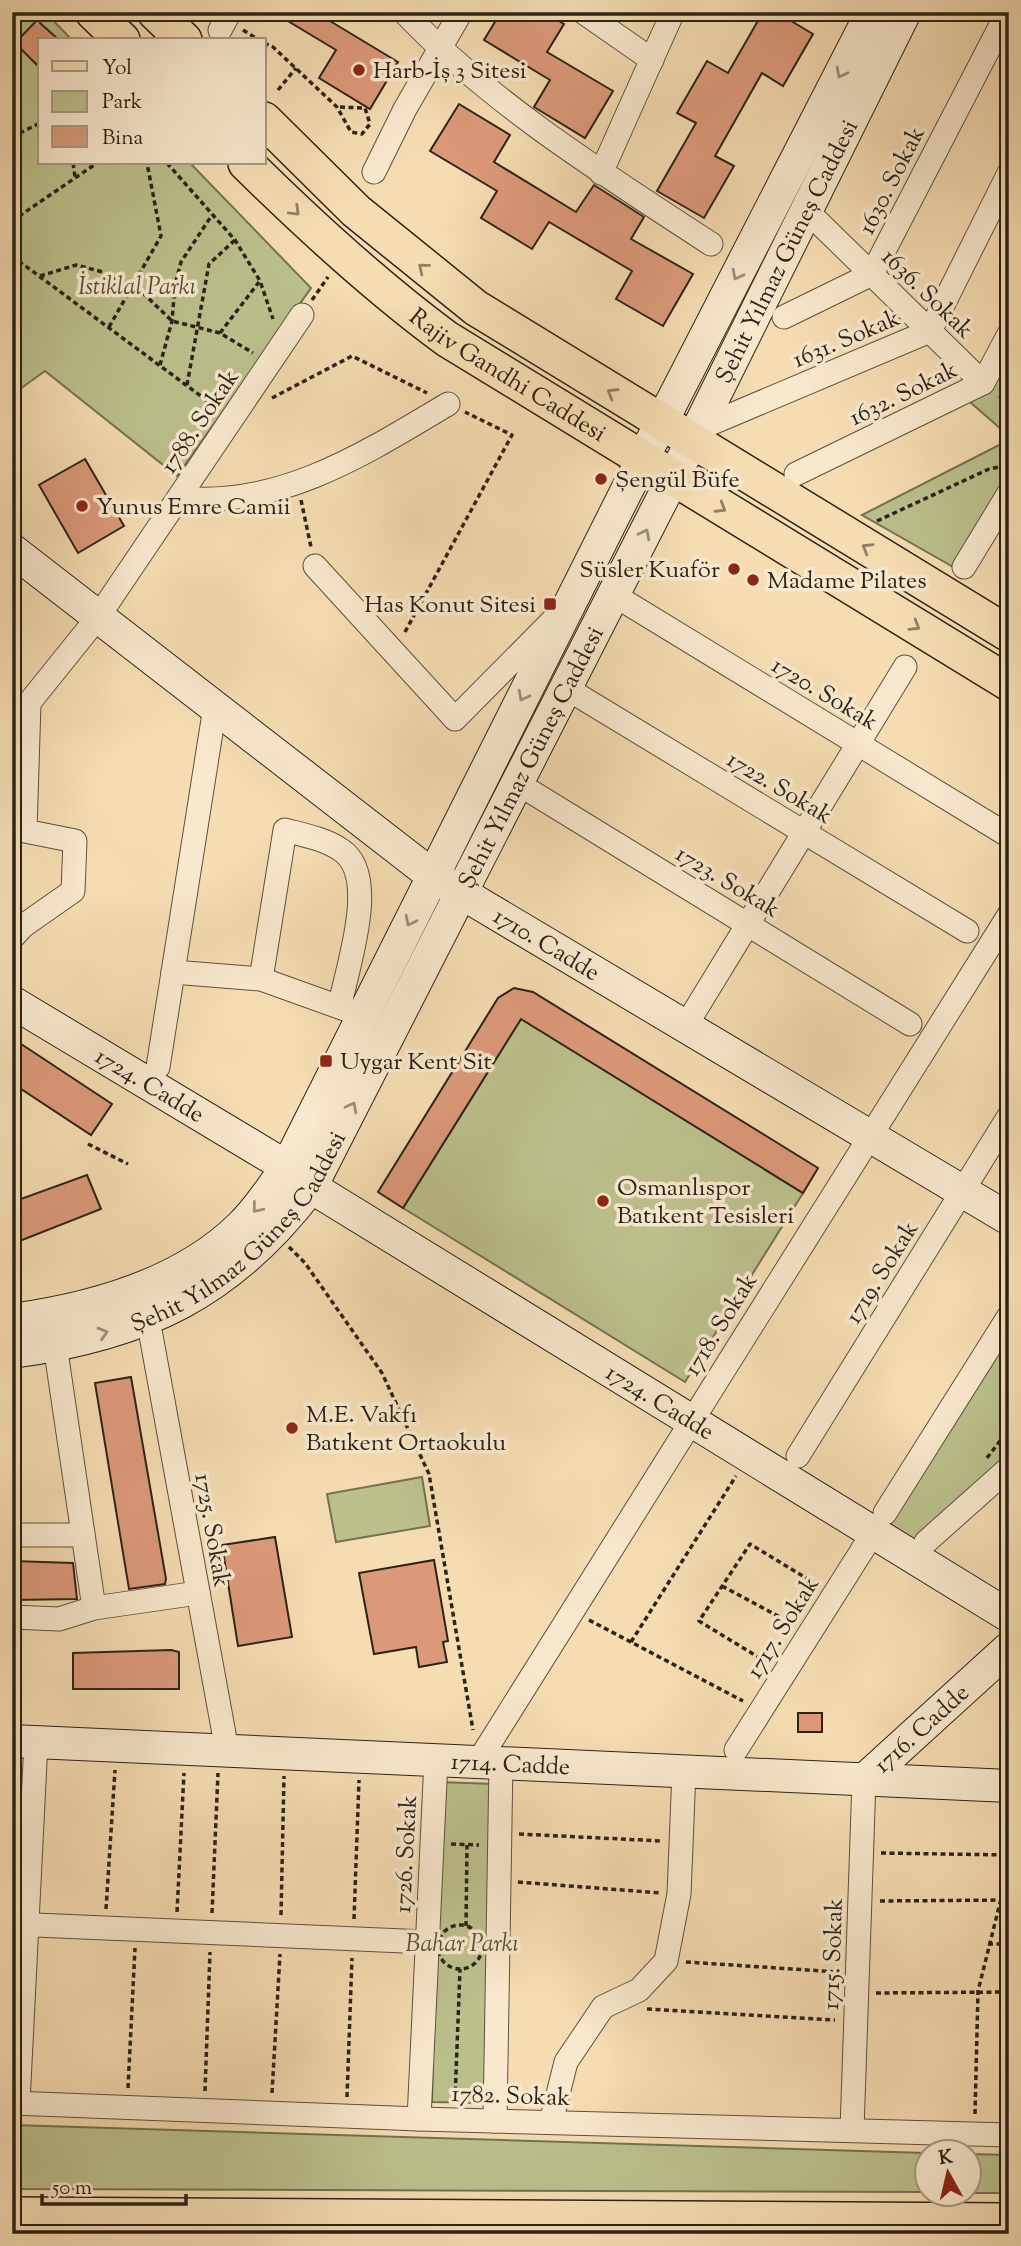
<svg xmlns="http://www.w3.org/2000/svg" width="1021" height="2246" font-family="'Sorts Mill Goudy',serif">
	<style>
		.green { fill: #bbc08d; stroke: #737253; stroke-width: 2 }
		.building { fill: #dc997a; stroke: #2b2319; stroke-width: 2 }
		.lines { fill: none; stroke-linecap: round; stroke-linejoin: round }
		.street-casing { stroke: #5e513f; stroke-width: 25 }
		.secondary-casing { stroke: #2b2319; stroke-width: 34 }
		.primary-casing { stroke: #2b2319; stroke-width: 38 }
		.path { stroke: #2b2319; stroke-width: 3.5; stroke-dasharray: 5 3.5; stroke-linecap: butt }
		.street { stroke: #f8e8cd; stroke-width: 23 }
		.secondary { stroke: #f8e8cd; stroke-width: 32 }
		.primary { stroke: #f5dcb2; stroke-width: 35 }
		.oneway { stroke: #9c8f7c }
		.oneway2 { stroke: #908066 }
		.poi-dot { fill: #8f2418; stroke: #f8e8cd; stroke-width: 2.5 }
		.labels { text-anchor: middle; stroke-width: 7; stroke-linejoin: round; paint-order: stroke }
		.poi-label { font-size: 24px; fill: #2b2319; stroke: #f8e8cd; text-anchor: start }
		.street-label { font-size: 24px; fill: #2b2319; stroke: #f8e8cd }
		.park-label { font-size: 24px; font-style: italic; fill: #56523c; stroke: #f8e8cd }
	</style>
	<rect width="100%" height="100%" fill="#f5dcb2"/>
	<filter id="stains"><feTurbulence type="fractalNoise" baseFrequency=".00286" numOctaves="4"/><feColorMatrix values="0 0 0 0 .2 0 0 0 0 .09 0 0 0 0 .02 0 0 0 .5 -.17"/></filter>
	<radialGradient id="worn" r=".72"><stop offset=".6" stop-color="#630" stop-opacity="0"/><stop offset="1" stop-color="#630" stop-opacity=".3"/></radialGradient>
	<g class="green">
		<polygon points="26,12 45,12 72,40 40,40 40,163 190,163 311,288 177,476 45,371 20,389 12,387 12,31"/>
		<polygon points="1009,352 1009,436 970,402 993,383"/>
		<polygon points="1009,440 1009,480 955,568 862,515"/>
		<polygon points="521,1019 803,1193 685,1382 403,1208"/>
		<polygon points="1009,1336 1009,1457 918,1542 888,1523"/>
		<polygon points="422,1477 430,1526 336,1542 327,1494"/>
		<polygon points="439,1782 493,1784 485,2103 432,2102"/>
		<polygon points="12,2125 926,2153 926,2192 12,2189"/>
		<polygon points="969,2154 1009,2155 1009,2193 969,2193"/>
	</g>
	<g class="building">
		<polygon points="273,12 335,12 330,21 398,62 370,109 319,78 336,50"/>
		<polygon points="501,12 543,12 564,24 547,52 613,91 585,138 534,107 550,80 484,40"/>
		<polygon points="763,12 776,12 813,34 783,86 762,73 715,156 734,166 704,218 657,191 696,123 677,113 707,61 728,73"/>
		<polygon points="40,17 40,23 59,40 40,40 40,68 15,43"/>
		<polygon points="459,104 510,135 494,162 576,212 594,185 644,217 631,239 693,274 663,326 616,299 632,271 549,222 532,249 481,218 497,191 430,151"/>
		<polygon points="85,459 124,526 78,553 39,485"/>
		<polygon points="514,988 533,992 818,1168 803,1193 521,1019 403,1208 378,1192 498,998"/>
		<polygon points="12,1038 112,1104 91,1135 12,1083"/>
		<polygon points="87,1175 101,1209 12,1244 12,1210 21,1207 18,1200"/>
		<polygon points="131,1377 166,1579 165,1584 129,1589 95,1383"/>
		<polygon points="275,1537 292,1637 238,1646 222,1545"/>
		<polygon points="434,1560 448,1641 443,1642 447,1662 419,1667 416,1647 374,1654 359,1573"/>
		<polygon points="12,1561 73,1563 77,1599 12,1600"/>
		<polygon points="171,1650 179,1652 179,1689 73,1689 73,1653"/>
		<rect x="798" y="1713" width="24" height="19"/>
	</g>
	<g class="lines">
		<g class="street-casing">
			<g id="street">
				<path d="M 404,12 C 490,103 607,176 711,244"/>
				<polyline points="583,12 652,60"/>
				<polyline points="220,30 230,12"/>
				<polyline points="374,172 405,109 461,12"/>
				<polyline points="601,173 673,12"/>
				<polyline points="807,211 983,383"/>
				<polyline points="784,317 872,274 1002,23"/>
				<polyline points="698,429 930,331 1009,173"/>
				<polyline points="796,474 983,383 1009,334"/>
				<path d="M 179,498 C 279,509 366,453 448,404"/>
				<polyline points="315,566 455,719 555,618"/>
				<polyline points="964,567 1009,493"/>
				<polyline points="614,595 1009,836"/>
				<polyline points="566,688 967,931"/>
				<polyline points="12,724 98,617 302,315"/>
				<polyline points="517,783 910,1024"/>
				<polyline points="12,938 23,926 73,891 75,841 25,831 29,703"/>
				<polyline points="173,972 261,979 353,1012"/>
				<path d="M 261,979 L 285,830 C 304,835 325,839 341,850 C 380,875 347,967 340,1005"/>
				<polyline points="685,1027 905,667"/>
				<polyline points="158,1067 215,707"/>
				<polyline points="148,1319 227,1750"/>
				<polyline points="55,1345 94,1608"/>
				<polyline points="798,1456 1009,1116"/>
				<polyline points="885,1513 1009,1316"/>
				<polyline points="12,1535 83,1535"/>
				<polyline points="926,1542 1009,1468"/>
				<polyline points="12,1617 59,1619 94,1608 198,1593"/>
				<polyline points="736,1750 873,1533"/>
				<polyline points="478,1762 1009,915"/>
				<polyline points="12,1924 427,1942"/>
				<polyline points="12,2103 419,2119 1009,2135"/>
				<polyline points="18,2103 36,1742"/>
				<polyline points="419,2119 436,1760"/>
				<polyline points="495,2121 501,1763"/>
				<polyline points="551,2122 566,2062 603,2007 639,1990 666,1961 679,1894 684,1771"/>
				<polyline points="852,2130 864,1780"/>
			</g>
		</g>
		<g class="secondary-casing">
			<g id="secondary">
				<path id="s1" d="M 12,550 L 433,876 L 1009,1219"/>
				<path id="s2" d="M 12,1002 L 287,1167"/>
				<path id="s3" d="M 311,1187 L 1009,1616"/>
				<path d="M 12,1320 C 92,1309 182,1284 241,1226 C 259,1209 272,1187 287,1167 L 642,460 L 872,12"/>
				<path id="s4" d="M 12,1352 C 144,1334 230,1294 311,1187 L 698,429 L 905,12"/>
				<path id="s5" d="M 12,1741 L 1009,1786"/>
				<path id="s6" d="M 864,1780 L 1009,1648"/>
			</g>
		</g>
		<g class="primary-casing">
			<g id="primary">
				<polyline points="93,12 122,40"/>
				<polyline points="155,12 184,40"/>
				<polyline points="264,120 356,211 476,308 1009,634"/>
				<path id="s7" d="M 246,163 C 310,226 375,286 447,339 L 1009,683"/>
				<polyline points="12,2215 1009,2221"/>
			</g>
		</g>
		<g class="path">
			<polyline points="243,30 259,40"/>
			<polyline points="264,43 273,47 337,107 351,132 362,134 370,124 365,108 337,107"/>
			<polyline points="278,90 296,68"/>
			<polyline points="12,137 40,123"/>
			<polyline points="73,163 75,177"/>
			<polyline points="167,163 235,240 260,281 273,319"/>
			<polyline points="12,221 97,163"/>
			<polyline points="12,256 217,408"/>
			<polyline points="40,276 76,265 103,272 143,293 172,321 220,333 253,353"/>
			<polyline points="312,300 328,277"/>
			<polyline points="109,327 161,236 147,163"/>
			<polyline points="220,333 259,282"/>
			<polyline points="160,365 172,321 175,285 181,262 212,215"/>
			<polyline points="187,385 209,264 235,240"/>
			<polyline points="999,396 1009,404"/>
			<polyline points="272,398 352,356 427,393"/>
			<polyline points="301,500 311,547"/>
			<polyline points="877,521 989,469 1009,465"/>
			<polyline points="405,632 512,435 465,412"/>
			<polyline points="88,1144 128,1164"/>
			<polyline points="289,1247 305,1263 382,1373 429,1474 473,1730"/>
			<polyline points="1009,1363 1002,1381 1009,1400"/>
			<polyline points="987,1458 1009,1429"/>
			<polyline points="722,1586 791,1623"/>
			<polyline points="589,1620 743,1701"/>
			<polyline points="631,1642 736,1476"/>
			<polyline points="768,1663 699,1621 750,1544 816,1584"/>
			<polyline points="519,1834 662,1841"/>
			<polyline points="451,1844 479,1845"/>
			<polyline points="881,1853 1009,1855"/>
			<polyline points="518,1882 661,1893"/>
			<polyline points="880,1901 1009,1900"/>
			<polyline points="106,1909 115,1770"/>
			<polyline points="177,1912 184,1773"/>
			<polyline points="212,1913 218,1773"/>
			<polyline points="281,1915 284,1776"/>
			<polyline points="354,1919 359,1780"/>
			<circle cx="460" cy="1947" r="22"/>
			<polyline points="466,1926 467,1845"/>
			<polyline points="988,1944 1009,1944"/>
			<polyline points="686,1962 838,1972"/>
			<polyline points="876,1993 1009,1992"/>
			<polyline points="647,2009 835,2020"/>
			<polyline points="128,2088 135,1948"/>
			<polyline points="205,2091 210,1952"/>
			<polyline points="272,2093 280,1954"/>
			<polyline points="347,2097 352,1958"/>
			<polyline points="455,2100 460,1969"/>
			<polyline points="975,2114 978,1991 1009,1867"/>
		</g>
		<use href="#street" class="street"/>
		<use href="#secondary" class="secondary"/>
		<use href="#primary" class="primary"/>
	</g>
	<defs><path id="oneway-chevron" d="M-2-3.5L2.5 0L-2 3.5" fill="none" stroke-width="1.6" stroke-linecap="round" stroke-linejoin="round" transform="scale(1.75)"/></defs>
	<g class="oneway">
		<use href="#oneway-chevron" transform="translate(841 73) rotate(117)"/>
		<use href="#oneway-chevron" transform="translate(737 275) rotate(117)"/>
		<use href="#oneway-chevron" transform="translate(645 534) rotate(-63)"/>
		<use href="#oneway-chevron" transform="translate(523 696) rotate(117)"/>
		<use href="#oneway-chevron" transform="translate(410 921) rotate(117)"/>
		<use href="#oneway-chevron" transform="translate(352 1107) rotate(-63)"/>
		<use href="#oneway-chevron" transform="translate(257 1208) rotate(129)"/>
		<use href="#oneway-chevron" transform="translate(103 1333) rotate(-17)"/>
	</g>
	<g class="oneway2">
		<use href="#oneway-chevron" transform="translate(295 211) rotate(44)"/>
		<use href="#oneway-chevron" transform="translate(423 268) rotate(-141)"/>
		<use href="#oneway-chevron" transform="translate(612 393) rotate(-149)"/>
		<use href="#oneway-chevron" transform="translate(721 508) rotate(31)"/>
		<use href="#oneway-chevron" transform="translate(867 548) rotate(-149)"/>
		<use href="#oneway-chevron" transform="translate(915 626) rotate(31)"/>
	</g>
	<g class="poi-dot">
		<circle cx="359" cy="70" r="7"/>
		<circle cx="601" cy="479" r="7"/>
		<circle cx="82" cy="506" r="7"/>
		<circle cx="734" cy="569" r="7"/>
		<circle cx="753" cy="580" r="7"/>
		<rect x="543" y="597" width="14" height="14" rx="3.5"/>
		<rect x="319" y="1054" width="14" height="14" rx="3.5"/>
		<circle cx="603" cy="1201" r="7"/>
		<circle cx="292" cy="1428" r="7"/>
	</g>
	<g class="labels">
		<g class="poi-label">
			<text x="373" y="78">Harb-İş 3 Sitesi</text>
			<text x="615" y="487">Şengül Büfe</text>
			<text x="96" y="514">Yunus Emre Camii</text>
			<text x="720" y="577" text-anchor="end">Süsler Kuaför</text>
			<text x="767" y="588">Madame Pilates</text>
			<text x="536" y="612" text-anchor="end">Has Konut Sitesi</text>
			<text x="340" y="1069">Uygar Kent Sit</text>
			<text x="617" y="1195">Osmanlıspor<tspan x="617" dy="28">Batıkent Tesisleri</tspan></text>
			<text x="306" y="1422">M.E. Vakfı<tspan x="306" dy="28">Batıkent Ortaokulu</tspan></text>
		</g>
		<g class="street-label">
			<text transform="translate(891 180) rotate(-63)" y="8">1630. Sokak</text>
			<text dy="8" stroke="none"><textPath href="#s4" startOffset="1402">Şehit Yılmaz Güneş Caddesi</textPath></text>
			<text transform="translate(928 293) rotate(44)" y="8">1636. Sokak</text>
			<text transform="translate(846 338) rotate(-23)" y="8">1631. Sokak</text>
			<text dy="8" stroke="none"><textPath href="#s7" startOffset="338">Rajiv Gandhi Caddesi</textPath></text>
			<text transform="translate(903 393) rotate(-26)" y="8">1632. Sokak</text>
			<text transform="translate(199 421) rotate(-56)" y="8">1788. Sokak</text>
			<text transform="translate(825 693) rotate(31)" y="8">1720. Sokak</text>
			<text dy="8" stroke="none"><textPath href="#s4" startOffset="835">Şehit Yılmaz Güneş Caddesi</textPath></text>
			<text transform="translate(780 787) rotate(31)" y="8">1722. Sokak</text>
			<text transform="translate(728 881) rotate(31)" y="8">1723. Sokak</text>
			<text dy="8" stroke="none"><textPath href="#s1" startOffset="665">1710. Cadde</textPath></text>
			<text dy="8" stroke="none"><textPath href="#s2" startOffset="161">1724. Cadde</textPath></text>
			<text dy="8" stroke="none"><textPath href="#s4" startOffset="268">Şehit Yılmaz Güneş Caddesi</textPath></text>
			<text transform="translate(881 1272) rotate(-58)" y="8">1719. Sokak</text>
			<text transform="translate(720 1324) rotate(-58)" y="8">1718. Sokak</text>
			<text dy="8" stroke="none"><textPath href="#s3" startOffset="410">1724. Cadde</textPath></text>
			<text transform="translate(213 1530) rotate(80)" y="8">1725. Sokak</text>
			<text transform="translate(782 1627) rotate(-58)" y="8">1717. Sokak</text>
			<text dy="8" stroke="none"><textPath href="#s6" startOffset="77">1716. Cadde</textPath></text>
			<text dy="8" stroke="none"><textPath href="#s5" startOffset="499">1714. Cadde</textPath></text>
			<text transform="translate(405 1854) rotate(-87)" y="8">1726. Sokak</text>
			<text transform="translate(832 1954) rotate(-88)" y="8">1715. Sokak</text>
			<text transform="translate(511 2095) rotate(2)" y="8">1782. Sokak</text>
		</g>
		<g class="park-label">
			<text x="137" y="294">İstiklal Parkı</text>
			<text x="462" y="1951">Bahar Parkı</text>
		</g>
	</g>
	<rect width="1021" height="2246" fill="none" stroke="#f5dcb2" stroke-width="42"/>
	<rect x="14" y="14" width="993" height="2218" fill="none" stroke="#2b2319" stroke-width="3.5"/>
	<rect x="21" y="21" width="979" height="2204" fill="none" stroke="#2b2319" stroke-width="2"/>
	<rect x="38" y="38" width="228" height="126" fill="#f8e8cd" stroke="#a69985" stroke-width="2"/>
	<rect x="52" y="61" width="35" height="10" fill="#f5dcb2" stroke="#a69985" stroke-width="2"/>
	<text x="102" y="74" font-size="21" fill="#2b2319">Yol</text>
	<rect x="52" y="91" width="35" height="21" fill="#bbc08d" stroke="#a69985" stroke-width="2"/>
	<text x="102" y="108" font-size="21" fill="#2b2319">Park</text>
	<rect x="52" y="126" width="35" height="21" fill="#dc997a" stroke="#a69985" stroke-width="2"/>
	<text x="102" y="144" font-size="21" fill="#2b2319">Bina</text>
	<g transform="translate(948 2173) rotate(352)"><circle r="33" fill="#f8e8cd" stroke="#a69985" stroke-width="2"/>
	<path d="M0-5L12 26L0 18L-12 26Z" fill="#8f2418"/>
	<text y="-10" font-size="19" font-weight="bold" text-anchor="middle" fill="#2b2319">K</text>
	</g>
	<path d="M42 2194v10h144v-10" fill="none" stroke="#2b2319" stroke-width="3.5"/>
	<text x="52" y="2194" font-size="21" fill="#2b2319" stroke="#f8e8cd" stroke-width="5" paint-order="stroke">50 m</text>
	<rect width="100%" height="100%" filter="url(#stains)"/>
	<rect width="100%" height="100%" fill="url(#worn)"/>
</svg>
